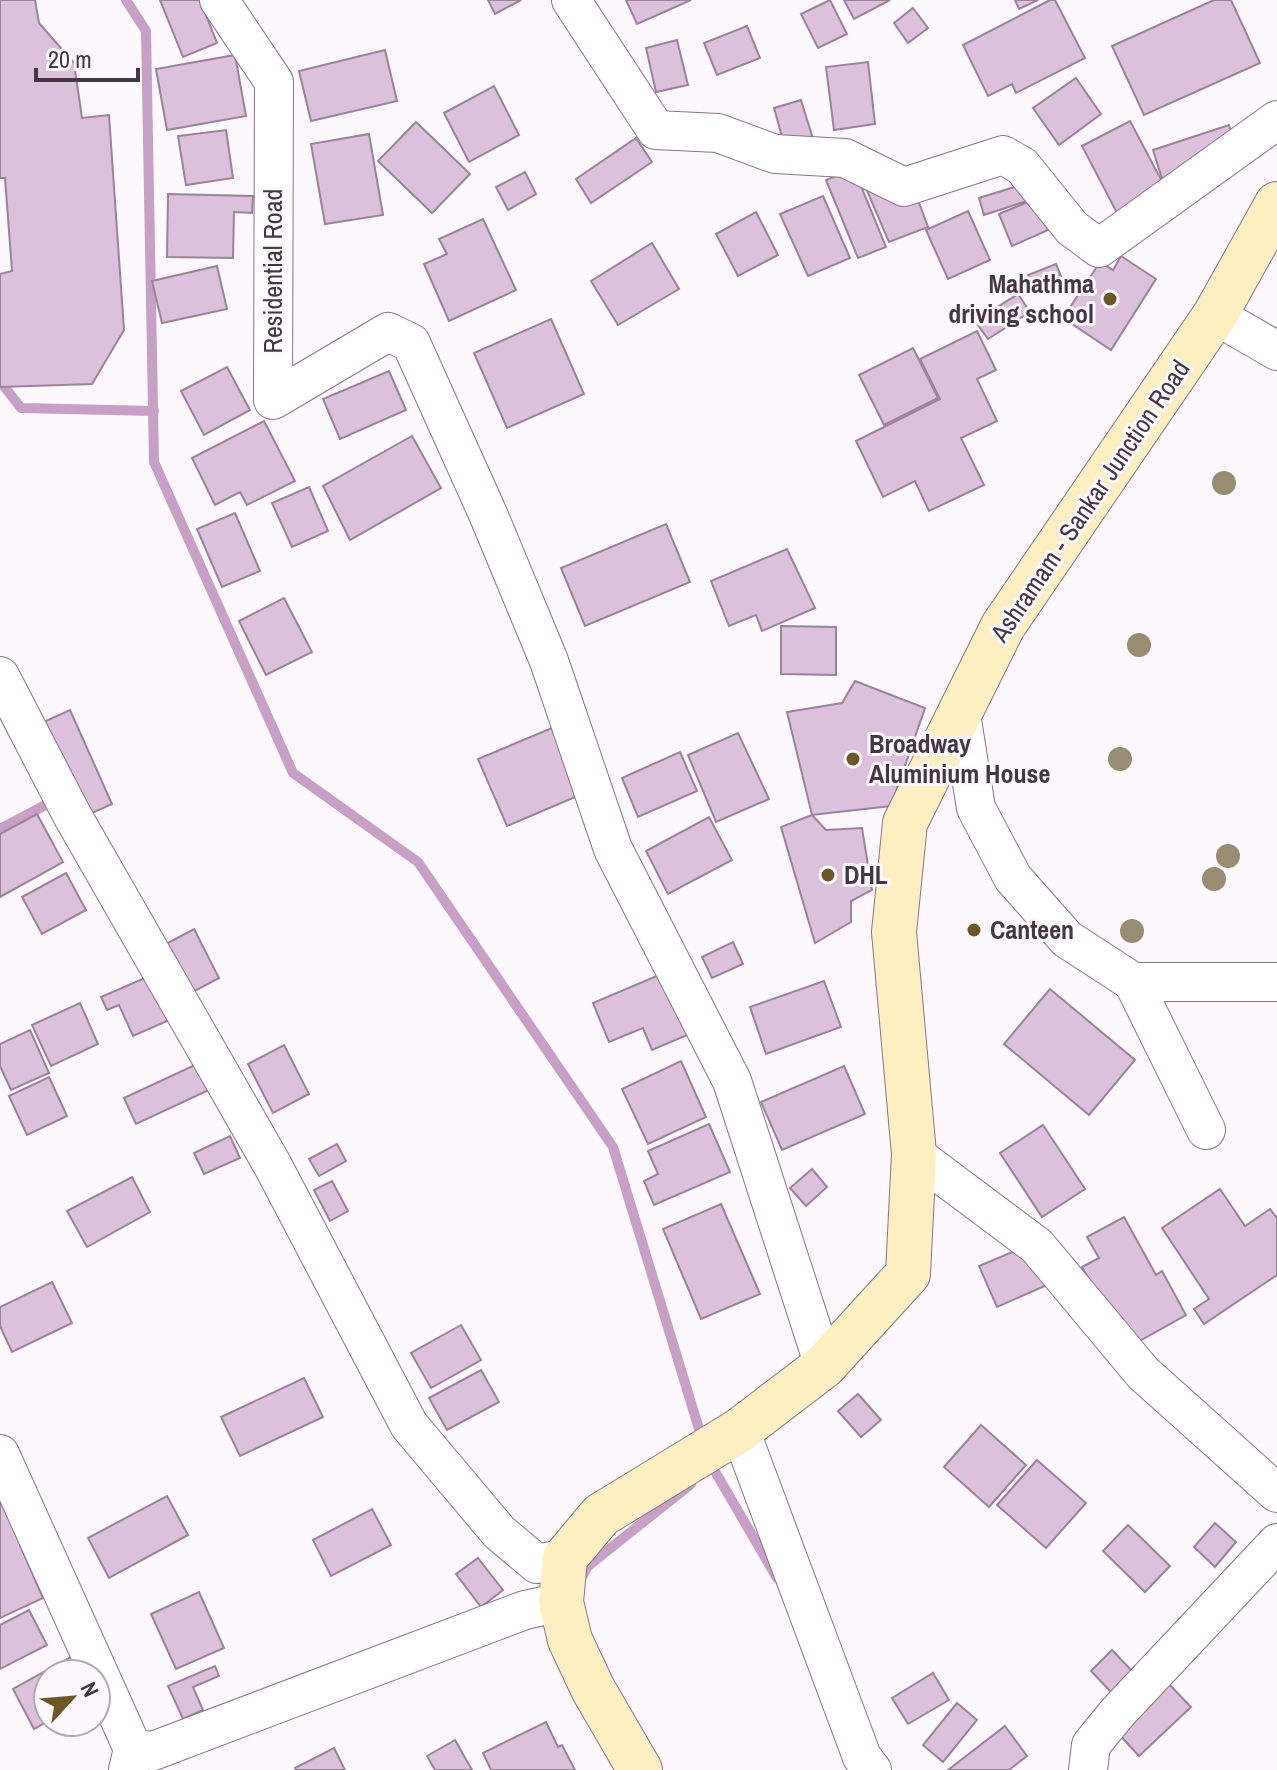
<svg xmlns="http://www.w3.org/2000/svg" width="1277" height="1770" font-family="'Archivo Narrow',sans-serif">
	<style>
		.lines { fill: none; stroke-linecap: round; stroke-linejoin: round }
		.stream { stroke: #c6a0c5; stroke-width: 10 }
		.building { fill: #dbc1db; stroke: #9b839a; stroke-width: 2 }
		.street-casing { stroke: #8b738a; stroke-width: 40 }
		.secondary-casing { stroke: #8b738a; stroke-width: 46 }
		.street { stroke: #fff; stroke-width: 38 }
		.secondary { stroke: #feefc2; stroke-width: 44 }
		.tree { fill: #988c72 }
		.poi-dot { fill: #6b5826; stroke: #fdf8fd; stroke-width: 3 }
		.labels { text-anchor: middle; stroke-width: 6; stroke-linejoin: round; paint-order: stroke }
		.street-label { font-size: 26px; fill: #433843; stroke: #fdf8fd }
		.poi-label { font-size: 26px; font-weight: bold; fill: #433843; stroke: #fdf8fd; text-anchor: start }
	</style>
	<rect width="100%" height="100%" fill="#fdf8fd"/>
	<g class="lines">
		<g class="stream">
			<polyline points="126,0 146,31 154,462 293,773 418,862 613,1147 703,1442"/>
			<polyline points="0,381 21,408 154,411"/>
			<polyline points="0,829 55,800"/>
			<polyline points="709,1461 777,1578"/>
			<polyline points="580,1581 588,1566 691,1484"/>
		</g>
	</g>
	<g class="building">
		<polygon points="0,0 35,0 39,23 74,63 82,118 109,115 124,330 92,384 0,387 0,274 12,271 5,178 0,178"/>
		<polygon points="160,0 200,0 217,43 183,57"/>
		<polygon points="488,0 521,0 495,14"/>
		<polygon points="626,0 691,0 637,24"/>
		<polygon points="830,0 847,34 818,48 801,14"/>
		<polygon points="844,0 890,0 854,19"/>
		<polygon points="1015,0 1038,0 1019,9"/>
		<polygon points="1050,0 1055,0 1085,58 1016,93 1012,84 988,96 963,45"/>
		<polygon points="1214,0 1231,0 1260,63 1144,115 1112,46"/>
		<polygon points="913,8 928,28 908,43 894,23"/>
		<polygon points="747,26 760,58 717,75 704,43"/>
		<polygon points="677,40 688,85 656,92 646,48"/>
		<polygon points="385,50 397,101 311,121 299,71"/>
		<polygon points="235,55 246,116 167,130 156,69"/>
		<polygon points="868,62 875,124 834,130 826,67"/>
		<polygon points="1076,78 1101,114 1059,145 1033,108"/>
		<polygon points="494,86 519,135 469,162 444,113"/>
		<polygon points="801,100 814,142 786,151 774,108"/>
		<polygon points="1130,121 1165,187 1117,213 1082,146"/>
		<polygon points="416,122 470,174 432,213 378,161"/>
		<polygon points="1229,125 1241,164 1165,188 1153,150"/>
		<polygon points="226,130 233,178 186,185 178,136"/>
		<polygon points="369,134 383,215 325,224 311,144"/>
		<polygon points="636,138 652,162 591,203 576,179"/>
		<polygon points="854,169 886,247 858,258 826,180"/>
		<polygon points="525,172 536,194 508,210 496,187"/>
		<polygon points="862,179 915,192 928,227 889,242"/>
		<polygon points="1024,184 1030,200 984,215 979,198"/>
		<polygon points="168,194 253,196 252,213 234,212 233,258 167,257"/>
		<polygon points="823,196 850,258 808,276 780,214"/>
		<polygon points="1035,199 1048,230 1012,246 999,214"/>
		<polygon points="968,211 990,260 948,279 926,230"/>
		<polygon points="756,212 778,255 738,276 716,234"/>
		<polygon points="483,219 516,290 449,321 424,264 447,254 439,239"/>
		<polygon points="652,243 679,289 618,325 591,281"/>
		<polygon points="1121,256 1156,279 1111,350 1063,318 1100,262 1113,270"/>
		<polygon points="1056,264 1061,276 1033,288 1028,275"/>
		<polygon points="217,266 227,309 162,323 152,281"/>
		<polygon points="1018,294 1030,312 988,339 975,321"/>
		<polygon points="551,319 584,394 507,428 474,353"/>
		<polygon points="977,331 996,370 977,379 997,421 961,438 984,485 929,511 915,481 883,497 856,441 940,399 920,359"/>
		<polygon points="913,348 938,398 884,425 859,375"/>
		<polygon points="227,367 250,410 204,435 181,391"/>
		<polygon points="389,371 406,410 340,439 323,399"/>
		<polygon points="264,421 295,481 247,505 240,492 215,505 192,458"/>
		<polygon points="412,436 441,488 350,540 323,486"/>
		<polygon points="309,487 328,531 292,547 272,503"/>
		<polygon points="235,513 260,571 222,587 197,529"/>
		<polygon points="666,524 690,582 585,626 561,568"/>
		<polygon points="787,549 815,608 762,631 756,615 729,626 711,581"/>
		<polygon points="284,598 312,652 266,675 239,621"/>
		<polygon points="781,626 836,627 836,675 781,674"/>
		<polygon points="855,681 925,708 891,806 812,815 787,712 842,703"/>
		<polygon points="70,710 112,804 81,818 39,724"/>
		<polygon points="552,728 580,795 507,826 478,759"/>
		<polygon points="738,733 769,799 716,822 688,755"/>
		<polygon points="680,752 697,791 638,817 622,778"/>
		<polygon points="37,814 63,862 0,897 0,834"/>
		<polygon points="812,815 826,830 862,828 872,890 851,901 851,922 815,943 781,827"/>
		<polygon points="709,817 732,860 668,894 646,851"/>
		<polygon points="66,873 86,910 42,934 22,897"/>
		<polygon points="194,929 219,978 191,993 166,944"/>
		<polygon points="733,942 743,964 712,978 702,957"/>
		<polygon points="666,972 692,1033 652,1050 643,1028 609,1042 593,1003"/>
		<polygon points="154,974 174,1018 133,1036 119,1005 107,1010 101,997"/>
		<polygon points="824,981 841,1027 766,1054 750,1007"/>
		<polygon points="1050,989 1135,1060 1089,1115 1004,1044"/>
		<polygon points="80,1003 98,1044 51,1066 32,1025"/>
		<polygon points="30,1030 49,1073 11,1090 0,1066 0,1044"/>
		<polygon points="284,1045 309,1094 273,1113 248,1064"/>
		<polygon points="681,1061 706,1117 648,1144 622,1089"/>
		<polygon points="199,1063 211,1089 136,1124 124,1098"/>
		<polygon points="844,1066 865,1114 782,1150 761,1102"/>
		<polygon points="49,1077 67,1116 27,1135 9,1096"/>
		<polygon points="709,1124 730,1172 654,1205 644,1181 658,1174 648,1151"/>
		<polygon points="1043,1125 1085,1189 1042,1217 1000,1153"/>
		<polygon points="230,1136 240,1158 204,1174 194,1153"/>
		<polygon points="337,1144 346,1161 319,1176 309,1159"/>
		<polygon points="812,1169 827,1187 806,1206 790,1188"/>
		<polygon points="132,1177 150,1212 87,1247 67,1211"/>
		<polygon points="332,1181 348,1211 330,1221 314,1190"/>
		<polygon points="1220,1189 1245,1226 1270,1209 1277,1218 1277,1275 1204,1324 1194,1309 1209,1299 1162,1228"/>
		<polygon points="721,1204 760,1294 701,1319 663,1229"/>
		<polygon points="1124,1217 1156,1275 1162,1271 1186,1315 1127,1348 1082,1267 1099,1258 1087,1237"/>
		<polygon points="1029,1245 1047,1285 997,1307 979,1266"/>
		<polygon points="52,1282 72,1323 12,1352 0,1326 0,1307"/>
		<polygon points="461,1325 481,1360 431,1388 411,1353"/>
		<polygon points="481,1370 499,1402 447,1430 429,1398"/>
		<polygon points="304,1378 323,1417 240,1456 221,1417"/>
		<polygon points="858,1394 881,1420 861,1437 838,1411"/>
		<polygon points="981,1425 1026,1465 989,1507 944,1467"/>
		<polygon points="1037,1460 1086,1503 1046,1548 997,1505"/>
		<polygon points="0,1484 26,1542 20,1545 43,1598 0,1618"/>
		<polygon points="167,1496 188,1535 109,1578 88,1538"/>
		<polygon points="372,1509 391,1545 331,1576 313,1540"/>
		<polygon points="1215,1523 1236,1542 1215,1567 1194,1547"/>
		<polygon points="1128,1525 1170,1566 1145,1592 1103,1551"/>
		<polygon points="478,1558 503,1590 481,1607 456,1574"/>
		<polygon points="199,1592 224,1648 176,1669 151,1614"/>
		<polygon points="29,1610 47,1645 0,1669 0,1625"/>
		<polygon points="1112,1650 1132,1671 1111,1692 1091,1671"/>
		<polygon points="76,1654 87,1674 48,1674 48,1721 34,1729 13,1689"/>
		<polygon points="215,1666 219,1676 193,1687 203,1710 183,1719 168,1686"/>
		<polygon points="933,1673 949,1700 908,1724 892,1698"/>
		<polygon points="1166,1681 1191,1707 1139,1756 1115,1730"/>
		<polygon points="957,1703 977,1720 943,1762 923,1745"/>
		<polygon points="546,1722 558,1747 562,1745 575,1770 491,1770 483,1753"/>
		<polygon points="1005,1726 1027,1756 1009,1770 948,1770"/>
		<polygon points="455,1740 472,1770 435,1770 427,1756"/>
		<polygon points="334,1748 345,1770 296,1770 295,1768"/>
	</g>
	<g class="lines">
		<g class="street-casing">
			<g id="street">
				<polyline points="219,0 274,82 273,400 388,332 411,343 488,514 549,661 613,849 732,1081 824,1366"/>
				<polyline points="571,0 656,130 718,133 775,154 845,158 904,187 1003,155 1022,166 1072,228 1099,248 1277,120"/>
				<polyline points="1215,315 1277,351"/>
				<polyline points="0,676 72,815 273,1166 409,1425 499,1532 537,1564 565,1558"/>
				<polyline points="961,714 976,808 1013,878 1067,939 1133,982 1277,982"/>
				<polyline points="1133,982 1206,1130"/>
				<polyline points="914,1154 1037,1246 1143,1373 1277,1493"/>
				<polyline points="740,1430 862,1757 872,1770"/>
				<polyline points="0,1454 133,1749"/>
				<polyline points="128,1770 133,1749 153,1751 525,1610 561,1602"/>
				<polyline points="1088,1770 1091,1745 1118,1712 1277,1543"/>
			</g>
		</g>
		<g class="secondary-casing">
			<polyline id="secondary" points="640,1770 593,1689 570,1640 561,1602 565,1558 601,1515 740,1430 824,1366 908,1274 914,1154 894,932 905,823 1003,626 1215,315 1277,204"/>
		</g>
		<use href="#street" class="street"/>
		<use href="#secondary" class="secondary"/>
	</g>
	<g class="tree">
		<circle cx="1224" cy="483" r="12"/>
		<circle cx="1139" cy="645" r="12"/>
		<circle cx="1120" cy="759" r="12"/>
		<circle cx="1228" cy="856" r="12"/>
		<circle cx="1214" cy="879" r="12"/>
		<circle cx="1132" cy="931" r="12"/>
	</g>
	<g class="poi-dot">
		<circle cx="1110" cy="299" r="8"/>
		<circle cx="853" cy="759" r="8"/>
		<circle cx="828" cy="875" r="8"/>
		<circle cx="974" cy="930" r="8"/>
	</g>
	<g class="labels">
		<g class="street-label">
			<text transform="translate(273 271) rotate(-90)" y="9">Residential Road</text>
			<text transform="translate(1090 501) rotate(-56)" y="9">Ashramam - Sankar Junction Road</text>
		</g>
		<g class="poi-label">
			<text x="1094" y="293" text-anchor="end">Mahathma<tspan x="1094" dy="30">driving school</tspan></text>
			<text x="869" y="753">Broadway<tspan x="869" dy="30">Aluminium House</tspan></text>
			<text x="844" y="884">DHL</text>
			<text x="990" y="939">Canteen</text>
		</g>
	</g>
	<g transform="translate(72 1698) rotate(64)"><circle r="38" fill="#fdf8fd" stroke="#b3abb3" stroke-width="2"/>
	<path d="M0-6L14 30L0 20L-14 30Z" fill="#6b5826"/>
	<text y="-12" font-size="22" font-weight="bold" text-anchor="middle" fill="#433843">N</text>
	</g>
	<path d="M36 68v12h102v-12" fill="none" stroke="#433843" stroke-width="4"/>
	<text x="48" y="68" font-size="24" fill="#433843" stroke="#fdf8fd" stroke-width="6" paint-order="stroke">20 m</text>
</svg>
